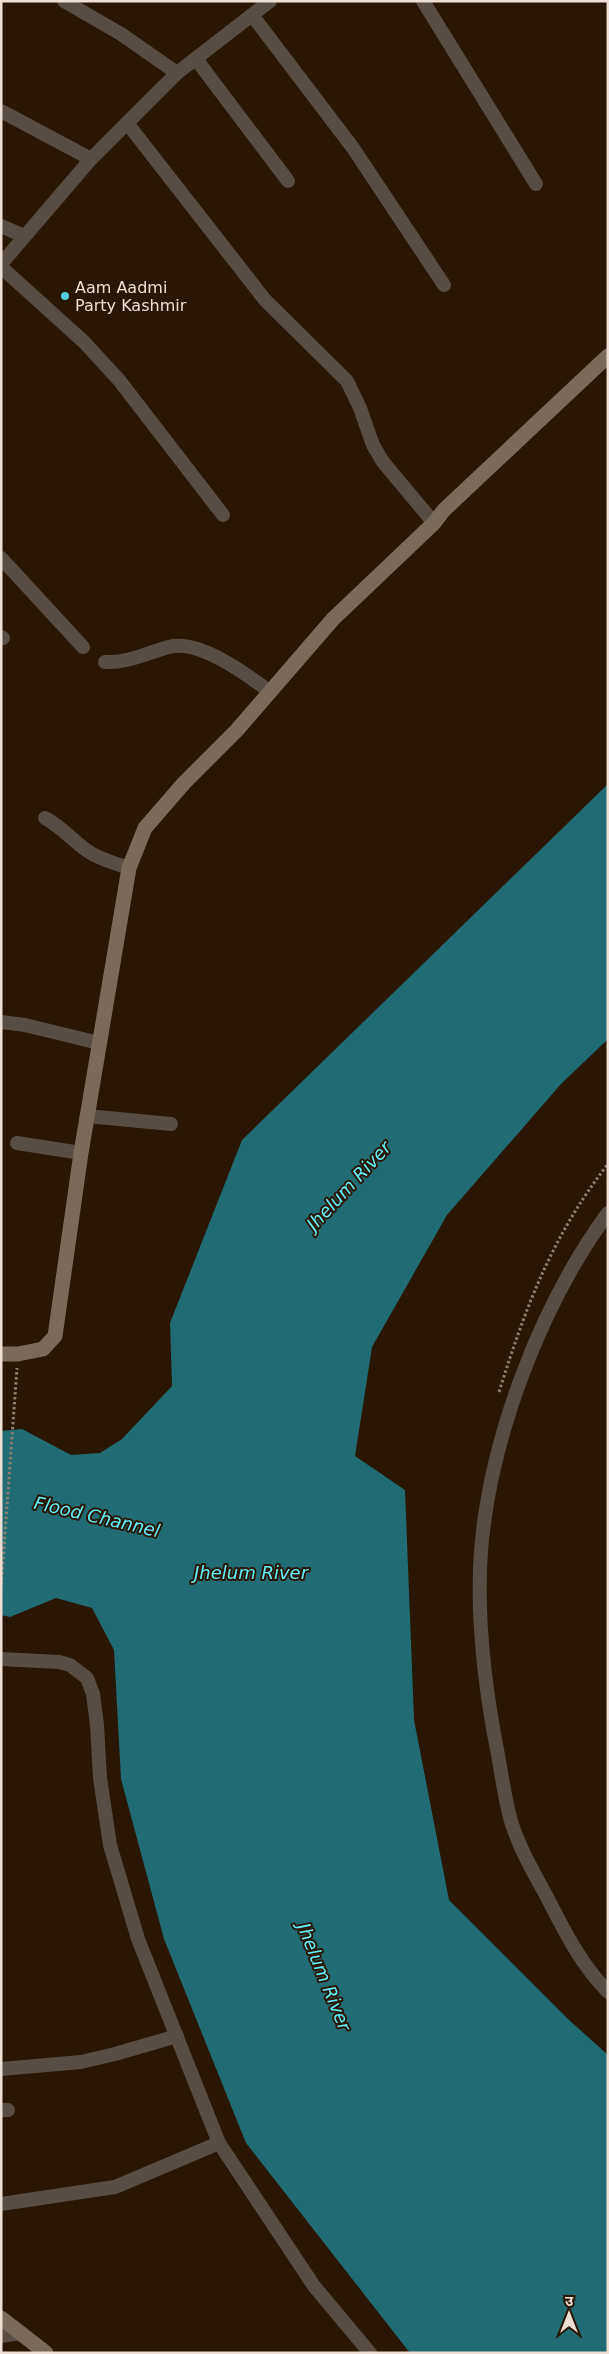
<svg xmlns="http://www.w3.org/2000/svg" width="609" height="2354" font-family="'DejaVu Sans','Noto Sans Devanagari',sans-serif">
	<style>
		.water { fill: #206c72 }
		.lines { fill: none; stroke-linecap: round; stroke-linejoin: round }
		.path { stroke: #8e7e6f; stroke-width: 3; stroke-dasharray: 2.5 2.5; stroke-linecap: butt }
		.street { stroke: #574d45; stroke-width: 14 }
		.secondary { stroke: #7a6a5c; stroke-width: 15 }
		.poi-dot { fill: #52ccd6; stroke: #291604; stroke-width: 2 }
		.labels { text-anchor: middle; stroke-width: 4; stroke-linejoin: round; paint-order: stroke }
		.poi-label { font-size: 16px; fill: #eddfd4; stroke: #291604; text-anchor: start }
		.water-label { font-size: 18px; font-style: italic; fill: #63eef9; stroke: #291604 }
	</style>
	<rect width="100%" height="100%" fill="#291604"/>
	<polygon class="water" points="608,784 608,1039 561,1084 447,1215 372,1347 355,1456 405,1490 414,1720 449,1900 569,2020 608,2055 608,2353 410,2353 246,2143 164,1939 121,1779 114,1650 92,1608 56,1598 10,1617 1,1615 1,1431 22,1429 71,1455 100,1453 122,1439 172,1386 170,1323 242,1140"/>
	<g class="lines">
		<g class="path">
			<path d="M 499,1392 C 526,1306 552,1236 608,1164"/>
			<polyline points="1,1589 17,1368"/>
		</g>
		<g class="street">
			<polyline points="64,1 121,34 177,73"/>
			<polyline points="423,1 536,184"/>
			<polyline points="252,15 353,148 444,285"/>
			<polyline points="196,59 288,181"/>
			<polyline points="1,111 91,159"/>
			<polyline points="127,123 265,300 347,381 360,408 373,445 383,462 434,523"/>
			<polyline points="1,226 24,236"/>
			<polyline points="1,264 91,159 177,73 270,1"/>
			<polyline points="1,267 84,342 119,380 223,515"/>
			<polyline points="1,558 83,647"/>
			<polyline points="1,637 3,638"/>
			<path d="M 105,662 C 128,663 146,653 169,647 C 199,639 246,674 269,691"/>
			<path d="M 45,818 C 62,827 73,841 89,852 C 101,860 115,863 129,868"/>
			<polyline points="1,1022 25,1025 99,1043"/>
			<polyline points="87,1116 171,1124"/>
			<polyline points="17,1143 81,1153"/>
			<path d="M 608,1213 C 541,1304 490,1438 481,1551 C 476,1619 485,1689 498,1755 C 502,1777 505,1800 511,1821 C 519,1848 534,1873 547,1897 C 565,1932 580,1963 608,1992"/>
			<polyline points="1,1659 59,1662 70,1665 87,1678 93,1694 97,1725 100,1778 110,1845 138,1939 219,2143 314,2286 370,2353"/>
			<polyline points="1,2069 81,2062 115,2054 177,2036"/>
			<polyline points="1,2110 8,2110"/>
			<polyline points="1,2204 115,2187 219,2143"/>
			<polyline points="1,2336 21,2333"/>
		</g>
		<g class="secondary">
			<polyline points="1,1354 18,1354 43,1349 55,1336 81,1153 129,868 145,828 184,783 237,730 333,619 434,523 444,510 608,356"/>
			<polyline points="1,2318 46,2353"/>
		</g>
	</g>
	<circle class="poi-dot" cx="65" cy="296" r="5"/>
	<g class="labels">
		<g class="poi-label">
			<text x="75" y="293">Aam Aadmi<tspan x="75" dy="18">Party Kashmir</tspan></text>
		</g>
		<g class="water-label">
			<text transform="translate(349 1186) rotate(-47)" y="6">Jhelum River</text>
			<text transform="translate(97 1517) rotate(13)" y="6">Flood Channel</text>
			<text x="251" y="1579">Jhelum River</text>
			<text transform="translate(324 1977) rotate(68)" y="6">Jhelum River</text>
		</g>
	</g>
	<rect width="609" height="2354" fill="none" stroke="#eddfd4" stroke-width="5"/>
	<g transform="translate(569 2314)" stroke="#291604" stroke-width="4" paint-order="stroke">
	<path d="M0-4L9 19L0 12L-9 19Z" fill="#eddfd4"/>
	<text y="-8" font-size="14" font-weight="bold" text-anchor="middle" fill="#eddfd4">उ</text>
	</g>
</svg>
